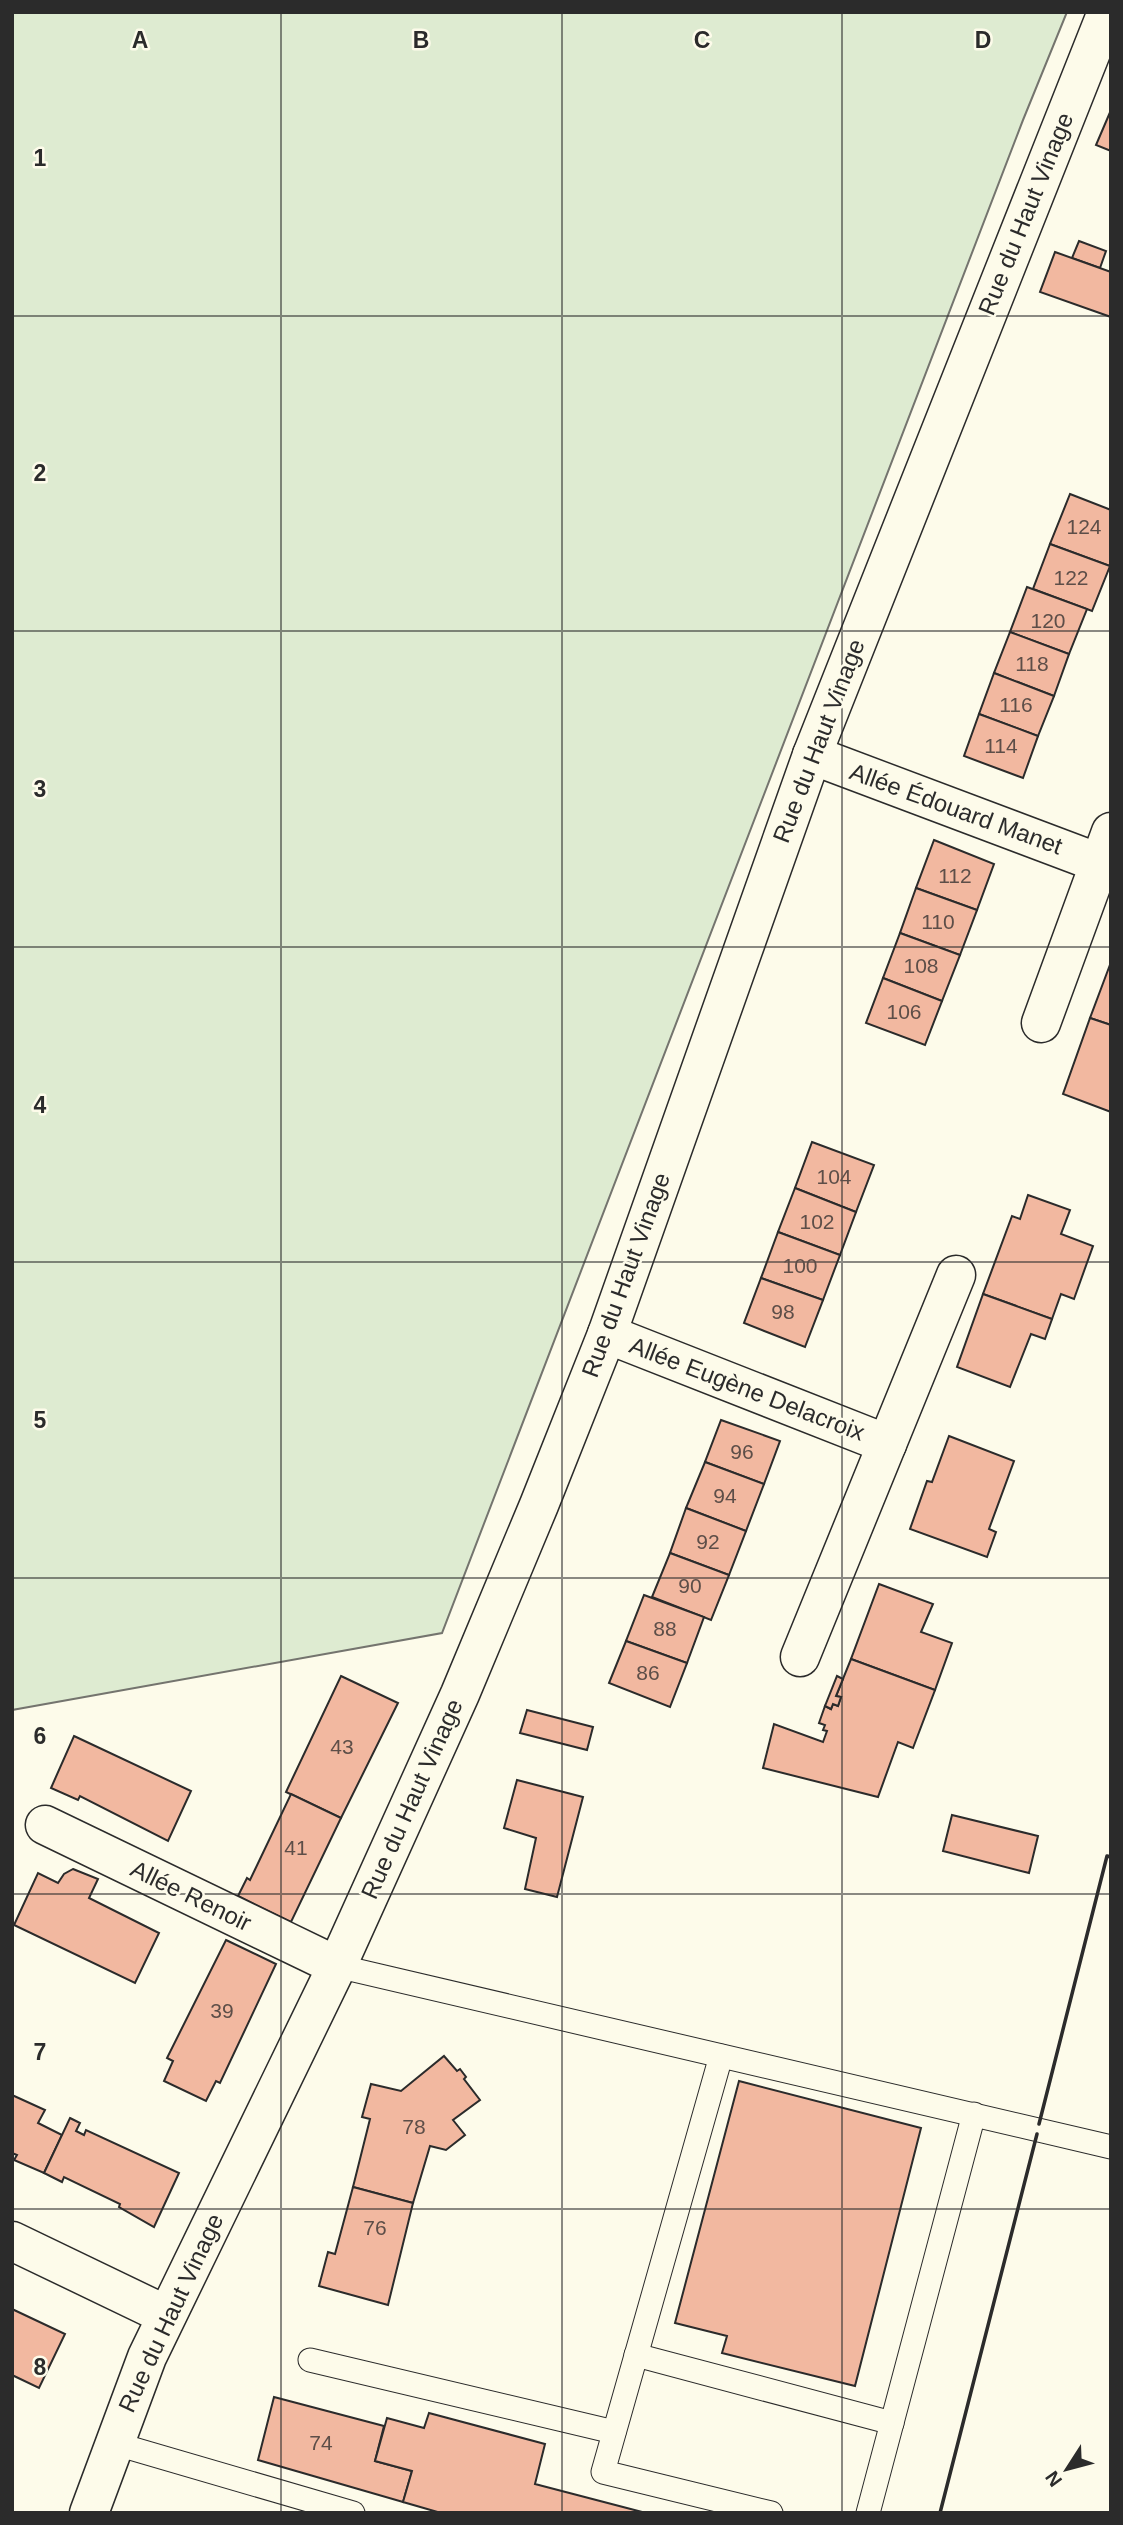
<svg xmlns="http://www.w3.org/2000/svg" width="1123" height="2525" font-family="Arial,sans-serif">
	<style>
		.green { fill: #deebd1; stroke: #74746e; stroke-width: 2 }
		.building { fill: #f2b8a0; stroke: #2b2b2b; stroke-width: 2 }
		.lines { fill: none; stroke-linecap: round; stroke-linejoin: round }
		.lane-casing { stroke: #2b2b2b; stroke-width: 25 }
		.street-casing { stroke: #2b2b2b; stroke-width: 41 }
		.lane { stroke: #fdfbea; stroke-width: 23 }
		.street { stroke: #fdfbea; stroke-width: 38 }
		.wall { stroke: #2b2b2b; stroke-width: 3.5 }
		.grid { fill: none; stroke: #2b2b2b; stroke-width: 2; stroke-opacity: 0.55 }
		.labels { text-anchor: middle; stroke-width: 5; stroke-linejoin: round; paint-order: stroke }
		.number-label { font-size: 21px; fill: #5d4e48 }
		.street-label { font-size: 24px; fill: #2b2b2b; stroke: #fdfbea }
		.grid-label { font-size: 23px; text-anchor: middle; font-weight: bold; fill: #2b2b2b; stroke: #fdfbea; stroke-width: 5; stroke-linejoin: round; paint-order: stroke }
	</style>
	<rect width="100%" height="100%" fill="#fdfbea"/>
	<polygon class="green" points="12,12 1067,12 1023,120 442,1633 12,1710"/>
	<g class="building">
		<polygon points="1111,110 1111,151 1096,145"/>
		<polygon points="1079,241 1106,251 1100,268 1072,258"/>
		<polygon points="1055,252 1111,272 1111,317 1040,292"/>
		<polygon points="1070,494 1111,510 1110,566 1050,544"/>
		<polygon points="1050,544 1110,566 1092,611 1033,589"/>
		<polygon points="1027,587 1087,609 1069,654 1010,632"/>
		<polygon points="1010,632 1069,654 1054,696 994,673"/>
		<polygon points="994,673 1054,696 1038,736 979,714"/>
		<polygon points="979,714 1038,736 1023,778 964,756"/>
		<polygon points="934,840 994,864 977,910 916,888"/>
		<polygon points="916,888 977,910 960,955 900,933"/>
		<polygon points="900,933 960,955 942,1001 883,978"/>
		<polygon points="1111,962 1111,1025 1090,1018"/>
		<polygon points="883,978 942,1001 925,1045 866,1023"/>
		<polygon points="1090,1018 1111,1025 1111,1112 1063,1094"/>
		<polygon points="812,1142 874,1165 856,1212 795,1188"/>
		<polygon points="795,1188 856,1212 840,1255 778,1232"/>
		<polygon points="1028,1195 1070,1210 1061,1234 1093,1246 1074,1299 1061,1294 1052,1319 983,1294 1012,1216 1020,1219"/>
		<polygon points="778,1232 840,1255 823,1300 761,1278"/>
		<polygon points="761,1278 823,1300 805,1347 744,1323"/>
		<polygon points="983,1294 1052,1319 1045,1339 1031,1334 1010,1387 957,1367"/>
		<polygon points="721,1420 780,1441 764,1484 705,1462"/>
		<polygon points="949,1436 1014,1461 989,1529 996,1532 987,1557 910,1529 927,1481 932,1482"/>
		<polygon points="705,1462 764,1484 746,1531 686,1508"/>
		<polygon points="686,1508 746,1531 729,1575 670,1553"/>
		<polygon points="670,1553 729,1575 711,1620 652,1597"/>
		<polygon points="879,1584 933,1604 921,1632 952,1643 935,1690 851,1659"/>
		<polygon points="644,1595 704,1617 687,1663 626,1641"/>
		<polygon points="626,1641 687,1663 670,1707 609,1683"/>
		<polygon points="851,1659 935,1690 913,1748 898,1742 878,1797 763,1768 774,1724 823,1742 827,1731 823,1730 825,1725 819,1723 825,1706 831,1709 833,1704 838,1706 841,1697 836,1696"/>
		<polygon points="341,1676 398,1703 341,1818 286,1792"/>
		<polygon points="837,1676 843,1679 836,1696 841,1697 838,1706 833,1704 831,1709 825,1706"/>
		<polygon points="527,1710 593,1727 587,1750 520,1733"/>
		<polygon points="74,1736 191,1791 168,1841 80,1796 78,1800 51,1788"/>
		<polygon points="517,1780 583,1797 557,1897 525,1889 536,1838 504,1828"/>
		<polygon points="291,1794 341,1818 291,1922 238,1896 247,1878 250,1880"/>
		<polygon points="952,1815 1038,1836 1029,1873 943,1851"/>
		<polygon points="73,1869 98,1879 89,1898 159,1933 135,1983 14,1925 38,1873 58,1883 64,1874"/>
		<polygon points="226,1940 276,1964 220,2083 216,2081 206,2101 164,2081 173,2061 167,2058"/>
		<polygon points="444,2056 457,2071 460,2069 466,2077 464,2079 480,2100 453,2120 465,2135 446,2150 430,2146 413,2203 353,2187 370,2119 362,2117 371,2084 401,2091"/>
		<polygon points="739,2081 921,2128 855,2386 722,2353 727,2336 675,2323"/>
		<polygon points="12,2095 45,2110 38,2123 62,2135 44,2173 14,2160 17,2155 12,2153"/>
		<polygon points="70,2118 80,2123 76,2131 84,2135 86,2130 179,2173 154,2227 119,2207 120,2204 64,2177 62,2182 44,2173"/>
		<polygon points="353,2187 413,2203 388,2305 319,2286 328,2252 335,2254"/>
		<polygon points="12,2309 65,2334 39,2388 12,2375"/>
		<polygon points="274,2397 384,2426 375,2461 412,2471 403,2502 258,2460"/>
		<polygon points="429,2413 545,2444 535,2484 646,2513 441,2513 403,2502 412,2471 375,2461 387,2418 424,2428"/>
	</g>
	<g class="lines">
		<g class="lane-casing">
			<g id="lane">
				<polyline points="337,1966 1111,2147"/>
				<polyline points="721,2056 603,2472 771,2513"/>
				<polyline points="636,2355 892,2423"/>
				<polyline points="310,2360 614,2432"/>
				<polyline points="113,2443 353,2513"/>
				<polyline points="868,2513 974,2114"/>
			</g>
		</g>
		<g class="street-casing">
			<g id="street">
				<polyline points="812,755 1099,863"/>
				<polyline points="1041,1023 1111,832"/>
				<polyline points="607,1334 887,1444"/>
				<polyline points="800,1657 956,1275"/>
				<polyline points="45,1825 337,1966"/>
				<polyline points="12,2241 166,2315"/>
				<polyline points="89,2513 147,2357 337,1966 460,1694 539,1505 607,1334 812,755 1107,12"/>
			</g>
		</g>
		<use href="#lane" class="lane"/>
		<use href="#street" class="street"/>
		<g class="wall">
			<polyline points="1039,2124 1107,1856 1111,1857"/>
			<polyline points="940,2513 1037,2134"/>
		</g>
	</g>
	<path class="grid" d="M 281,12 L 281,2513M 562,12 L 562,2513M 842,12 L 842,2513M 12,316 L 1111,316M 12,631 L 1111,631M 12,947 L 1111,947M 12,1262 L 1111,1262M 12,1578 L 1111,1578M 12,1894 L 1111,1894M 12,2209 L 1111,2209"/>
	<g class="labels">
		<g class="number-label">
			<text x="1084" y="534">124</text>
			<text x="1071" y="585">122</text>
			<text x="1048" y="628">120</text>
			<text x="1032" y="671">118</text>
			<text x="1016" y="712">116</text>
			<text x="1001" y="753">114</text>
			<text x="955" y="883">112</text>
			<text x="938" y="929">110</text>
			<text x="921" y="973">108</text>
			<text x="904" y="1019">106</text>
			<text x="834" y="1184">104</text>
			<text x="817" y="1229">102</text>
			<text x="800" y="1273">100</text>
			<text x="783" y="1319">98</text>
			<text x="742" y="1459">96</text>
			<text x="725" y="1503">94</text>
			<text x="708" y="1549">92</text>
			<text x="690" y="1593">90</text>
			<text x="665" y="1636">88</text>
			<text x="648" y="1680">86</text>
			<text x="342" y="1754">43</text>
			<text x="296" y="1855">41</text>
			<text x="222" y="2018">39</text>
			<text x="414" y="2134">78</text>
			<text x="375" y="2235">76</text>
			<text x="321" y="2450">74</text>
		</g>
		<g class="street-label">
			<text transform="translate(1026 214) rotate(-68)" y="8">Rue du Haut Vinage</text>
			<text transform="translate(819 741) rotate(-69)" y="8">Rue du Haut Vinage</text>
			<text transform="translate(956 809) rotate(20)" y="8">Allée Édouard Manet</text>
			<text transform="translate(626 1275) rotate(-70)" y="8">Rue du Haut Vinage</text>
			<text transform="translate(747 1389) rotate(21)" y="8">Allée Eugène Delacroix</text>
			<text transform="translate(412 1799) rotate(-66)" y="8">Rue du Haut Vinage</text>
			<text transform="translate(191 1896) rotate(26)" y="8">Allée Renoir</text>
			<text transform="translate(171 2313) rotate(-65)" y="8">Rue du Haut Vinage</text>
		</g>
	</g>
	<g class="grid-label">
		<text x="140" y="48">A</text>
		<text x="421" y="48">B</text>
		<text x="702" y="48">C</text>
		<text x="983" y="48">D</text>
		<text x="40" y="166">1</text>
		<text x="40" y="481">2</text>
		<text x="40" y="797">3</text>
		<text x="40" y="1113">4</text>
		<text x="40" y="1428">5</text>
		<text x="40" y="1744">6</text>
		<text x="40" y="2060">7</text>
		<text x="40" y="2375">8</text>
	</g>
	<rect width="1123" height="2525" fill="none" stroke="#2b2b2b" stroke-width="28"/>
	<g transform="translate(1067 2469) rotate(234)" stroke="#fdfbea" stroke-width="5" paint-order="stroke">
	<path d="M0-5L12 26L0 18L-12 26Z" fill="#2b2b2b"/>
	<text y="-10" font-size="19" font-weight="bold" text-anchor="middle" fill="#2b2b2b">N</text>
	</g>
</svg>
